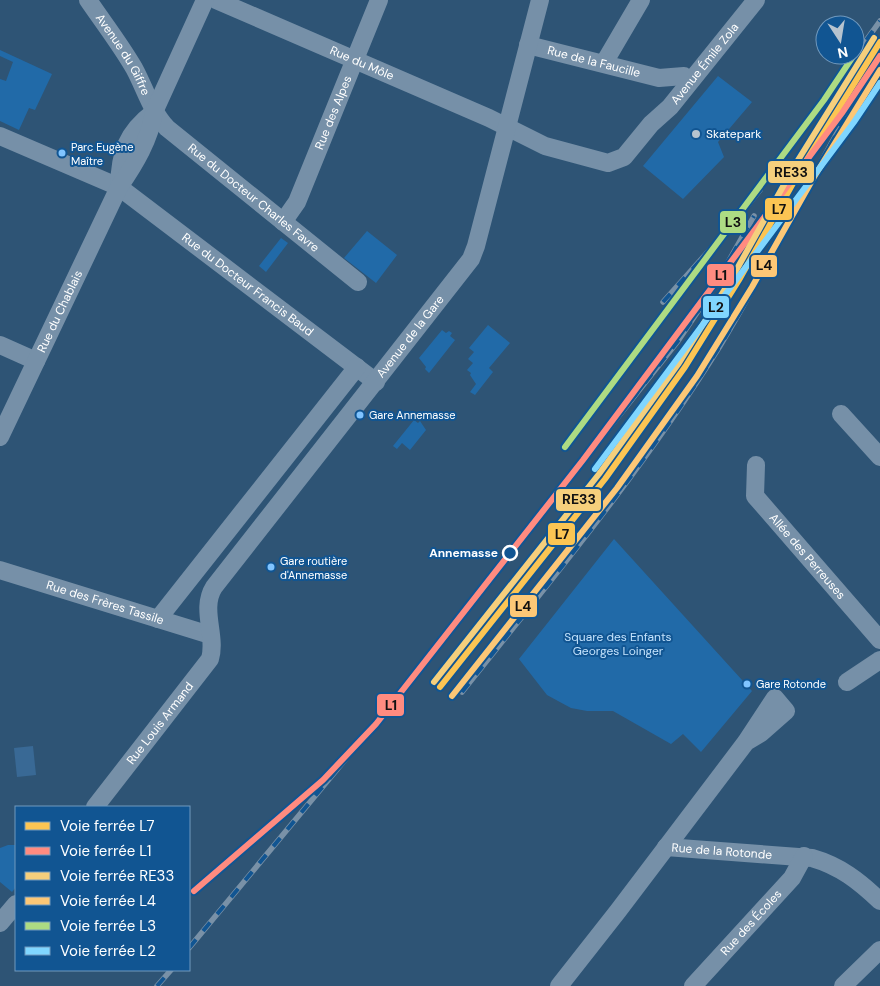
<svg xmlns="http://www.w3.org/2000/svg" width="880" height="986" font-family="'DM Sans',sans-serif">
	<style>
		.green { fill: #216aa8 }
		.water { fill: #396995 }
		.lines { fill: none; stroke-linecap: round; stroke-linejoin: round }
		.minor { stroke: #7690a8; stroke-width: 18 }
		.rail-casing { stroke: #7991a7; stroke-width: 5.5 }
		.rail { stroke: #115592; stroke-width: 4; stroke-dasharray: 11; stroke-linecap: butt }
		.rail-1-casing { stroke: #115592; stroke-width: 10 }
		.rail-2-casing { stroke: #115592; stroke-width: 10 }
		.rail-3-casing { stroke: #115592; stroke-width: 10 }
		.rail-4-casing { stroke: #115592; stroke-width: 10 }
		.rail-5-casing { stroke: #115592; stroke-width: 10 }
		.rail-6-casing { stroke: #115592; stroke-width: 10 }
		.rail-1 { stroke: #fcc553; stroke-width: 6 }
		.rail-2 { stroke: #ff8b80; stroke-width: 6 }
		.rail-3 { stroke: #f5cf7c; stroke-width: 6 }
		.rail-4 { stroke: #fcc776; stroke-width: 6 }
		.rail-5 { stroke: #addb83; stroke-width: 6 }
		.rail-6 { stroke: #80d6ff; stroke-width: 6 }
		.poi-dot { fill: #b6c3cf; stroke: #115592; stroke-width: 2 }
		.bus-dot { fill: #80c4ff; stroke: #115592; stroke-width: 2 }
		.stop-dot { fill: #115592; stroke: #fff; stroke-width: 2.5 }
		.labels { text-anchor: middle; stroke-width: 4; stroke-linejoin: round; paint-order: stroke }
		.bus-label { font-size: 11px; fill: #fff; stroke: #115592; text-anchor: start }
		.street-label { font-size: 12px; fill: #fff; stroke: #115592 }
		.poi-label { font-size: 12px; fill: #fff; stroke: #115592; text-anchor: start }
		.stop-label { font-size: 12px; font-weight: bold; fill: #fff; stroke: #115592; text-anchor: end }
		.park-label { font-size: 12px; fill: #c4e3fd; stroke: #115592 }
		.line-badge { stroke: #115592; stroke-width: 2 }
		.pale-badge-label { font-size: 14px; text-anchor: middle; font-weight: bold; fill: #111 }
	</style>
	<rect width="100%" height="100%" fill="#2e5475"/>
	<g class="green">
		<polygon points="0,50 52,74 35,110 29,108 19,130 0,121 0,79 6,81 13,62 0,56"/>
		<polygon points="718,76 752,102 718,142 724,157 683,199 643,166"/>
		<polygon points="367,231 397,255 376,283 344,258"/>
		<polygon points="281,238 288,243 266,272 259,266"/>
		<polygon points="488,325 510,343 489,368 493,372 475,395 470,392 476,384 470,375 471,373 467,370 473,363 468,359 474,352 469,348"/>
		<polygon points="442,330 446,333 449,331 452,333 450,336 455,340 429,373 425,369 426,367 419,358"/>
		<polygon points="414,420 418,423 420,421 426,430 410,450 402,443 397,449 393,446"/>
		<polygon points="614,539 752,691 701,752 683,734 671,744 613,711 587,711 571,708 558,701 547,695 519,659"/>
		<polygon points="8,845 16,845 16,887 12,892 0,882 0,848"/>
	</g>
	<polygon class="water" points="33,746 36,775 17,777 14,748"/>
	<g class="lines">
		<g class="minor">
			<path id="s1" d="M 88,0 C 103,22 120,44 134,68 C 145,88 151,111 167,128 L 358,282"/>
			<path id="s2" d="M 216,0 L 489,118 L 545,146 L 608,163 L 624,157 L 651,124 L 670,107 L 756,0"/>
			<path id="s3" d="M 528,45 L 659,78 L 684,76"/>
			<polyline points="604,63 641,0"/>
			<path id="s4" d="M 0,136 L 119,187 L 376,382"/>
			<path d="M 119,187 C 120,153 126,133 154,112"/>
			<path id="s5" d="M 283,222 L 297,202 L 379,0"/>
			<polyline points="0,345 36,361"/>
			<polyline points="841,414 880,457"/>
			<path id="s6" d="M 0,437 L 119,187 C 135,164 150,139 154,112 L 205,0"/>
			<path id="s7" d="M 756,465 L 755,496 L 880,640"/>
			<path id="s8" d="M 0,570 L 210,635"/>
			<polyline points="158,619 357,367"/>
			<polyline points="847,682 880,660"/>
			<path id="s9" d="M 95,807 L 210,659 C 217,636 200,609 214,587 L 471,259 L 476,246 L 540,0"/>
			<path id="s10" d="M 666,847 L 812,858 C 840,866 859,881 880,901"/>
			<polyline points="0,923 16,904"/>
			<polyline points="559,986 618,911 746,742 775,698 786,711 761,733 746,742"/>
			<path id="s11" d="M 693,986 L 792,878 L 804,856"/>
			<polyline points="843,986 880,950"/>
		</g>
		<g class="rail-casing">
			<g id="rail">
				<polyline points="802,129 880,21"/>
				<polyline points="663,302 731,226 760,190"/>
				<path d="M 462,692 C 552,579 644,468 720,346 C 777,252 822,152 880,59"/>
				<polyline points="189,948 383,714 678,341 713,289 754,216"/>
				<polyline points="157,986 171,970"/>
			</g>
		</g>
		<use href="#rail" class="rail"/>
		<g class="rail-1-casing">
			<polyline id="rail-1" points="440,687 605,479 685,367 739,280 801,169 880,42"/>
		</g>
		<g class="rail-2-casing">
			<polyline id="rail-2" points="194,891 323,780 376,724 583,460 842,113 880,56"/>
		</g>
		<g class="rail-3-casing">
			<polyline id="rail-3" points="434,682 599,474 679,363 733,276 795,165 874,38"/>
		</g>
		<g class="rail-4-casing">
			<polyline id="rail-4" points="452,696 617,488 697,376 752,287 814,177 880,70"/>
		</g>
		<g class="rail-5-casing">
			<polyline id="rail-5" points="565,447 824,100 854,55"/>
		</g>
		<g class="rail-6-casing">
			<polyline id="rail-6" points="595,469 854,122 880,83"/>
		</g>
		<use href="#rail-1" class="rail-1"/>
		<use href="#rail-2" class="rail-2"/>
		<use href="#rail-3" class="rail-3"/>
		<use href="#rail-4" class="rail-4"/>
		<use href="#rail-5" class="rail-5"/>
		<use href="#rail-6" class="rail-6"/>
	</g>
	<circle class="poi-dot" cx="696" cy="134" r="5"/>
	<g class="bus-dot">
		<circle cx="62" cy="153" r="4.5"/>
		<circle cx="360" cy="415" r="4.5"/>
		<circle cx="271" cy="567" r="4.5"/>
		<circle cx="747" cy="684" r="4.5"/>
	</g>
	<circle class="stop-dot" cx="510" cy="553" r="7"/>
	<g class="labels">
		<g class="bus-label">
			<text x="71" y="151">Parc Eugène<tspan x="71" dy="14">Maître</tspan></text>
			<text x="369" y="419">Gare Annemasse</text>
			<text x="280" y="565">Gare routière<tspan x="280" dy="14">d'Annemasse</tspan></text>
			<text x="756" y="688">Gare Rotonde</text>
		</g>
		<g class="street-label">
			<text dy="4" stroke="none"><textPath href="#s1" startOffset="65">Avenue du Giffre</textPath></text>
			<text dy="4" stroke="none"><textPath href="#s3" startOffset="68">Rue de la Faucille</textPath></text>
			<text dy="4" stroke="none"><textPath href="#s2" startOffset="566">Avenue Émile Zola</textPath></text>
			<text dy="4" stroke="none"><textPath href="#s2" startOffset="159">Rue du Môle</textPath></text>
			<text dy="4" stroke="none"><textPath href="#s5" startOffset="121">Rue des Alpes</textPath></text>
			<text dy="4" stroke="none"><textPath href="#s1" startOffset="262">Rue du Docteur Charles Favre</textPath></text>
			<text dy="4" stroke="none"><textPath href="#s4" startOffset="291">Rue du Docteur Francis Baud</textPath></text>
			<text dy="4" stroke="none"><textPath href="#s6" startOffset="139">Rue du Chablais</textPath></text>
			<text dy="4" stroke="none"><textPath href="#s9" startOffset="579">Avenue de la Gare</textPath></text>
			<text dy="4" stroke="none"><textPath href="#s7" startOffset="111">Allée des Perreuses</textPath></text>
			<text dy="4" stroke="none"><textPath href="#s8" startOffset="110">Rue des Frères Tassile</textPath></text>
			<text dy="4" stroke="none"><textPath href="#s9" startOffset="106">Rue Louis Armand</textPath></text>
			<text dy="4" stroke="none"><textPath href="#s10" startOffset="56">Rue de la Rotonde</textPath></text>
			<text dy="4" stroke="none"><textPath href="#s11" startOffset="86">Rue des Écoles</textPath></text>
		</g>
		<g class="poi-label">
			<text x="706" y="138">Skatepark</text>
		</g>
		<g class="stop-label">
			<text x="498" y="557">Annemasse</text>
		</g>
		<g class="park-label">
			<text x="618" y="641">Square des Enfants<tspan x="618" dy="14">Georges Loinger</tspan></text>
		</g>
	</g>
	<g class="line-badge">
		<rect x="767" y="160" width="48" height="24" rx="5" fill="#f5cf7c"/>
		<rect x="764" y="197" width="29" height="24" rx="5" fill="#fcc553"/>
		<rect x="719" y="210" width="28" height="24" rx="5" fill="#addb83"/>
		<rect x="750" y="254" width="28" height="24" rx="5" fill="#fcc776"/>
		<rect x="706" y="263" width="29" height="24" rx="5" fill="#ff8b80"/>
		<rect x="702" y="295" width="28" height="24" rx="5" fill="#80d6ff"/>
		<rect x="555" y="488" width="47" height="24" rx="5" fill="#f5cf7c"/>
		<rect x="547" y="522" width="29" height="24" rx="5" fill="#fcc553"/>
		<rect x="509" y="594" width="29" height="24" rx="5" fill="#fcc776"/>
		<rect x="376" y="693" width="29" height="24" rx="5" fill="#ff8b80"/>
	</g>
	<g class="pale-badge-label">
		<text x="791" y="177">RE33</text>
		<text x="779" y="214">L7</text>
		<text x="733" y="227">L3</text>
		<text x="764" y="270">L4</text>
		<text x="721" y="280">L1</text>
		<text x="716" y="312">L2</text>
		<text x="579" y="504">RE33</text>
		<text x="562" y="539">L7</text>
		<text x="523" y="611">L4</text>
		<text x="391" y="710">L1</text>
	</g>
	<rect x="15" y="806" width="175" height="165" fill="#115592" stroke="#7099be"/>
	<rect x="25" y="822" width="25" height="8" fill="#fcc553" stroke="#7099be"/>
	<text x="60" y="831" font-size="15" fill="#ffffff">Voie ferrée L7</text>
	<rect x="25" y="847" width="25" height="8" fill="#ff8b80" stroke="#7099be"/>
	<text x="60" y="856" font-size="15" fill="#ffffff">Voie ferrée L1</text>
	<rect x="25" y="872" width="25" height="8" fill="#f5cf7c" stroke="#7099be"/>
	<text x="60" y="881" font-size="15" fill="#ffffff">Voie ferrée RE33</text>
	<rect x="25" y="897" width="25" height="8" fill="#fcc776" stroke="#7099be"/>
	<text x="60" y="906" font-size="15" fill="#ffffff">Voie ferrée L4</text>
	<rect x="25" y="922" width="25" height="8" fill="#addb83" stroke="#7099be"/>
	<text x="60" y="931" font-size="15" fill="#ffffff">Voie ferrée L3</text>
	<rect x="25" y="947" width="25" height="8" fill="#80d6ff" stroke="#7099be"/>
	<text x="60" y="956" font-size="15" fill="#ffffff">Voie ferrée L2</text>
	<g transform="translate(840 40) rotate(168)"><circle r="24" fill="#115592" stroke="#7099be"/>
	<path d="M0-4L9 19L0 12L-9 19Z" fill="#b6c3cf"/>
	<text y="-8" font-size="14" font-weight="bold" text-anchor="middle" fill="#ffffff">N</text>
	</g>
</svg>
